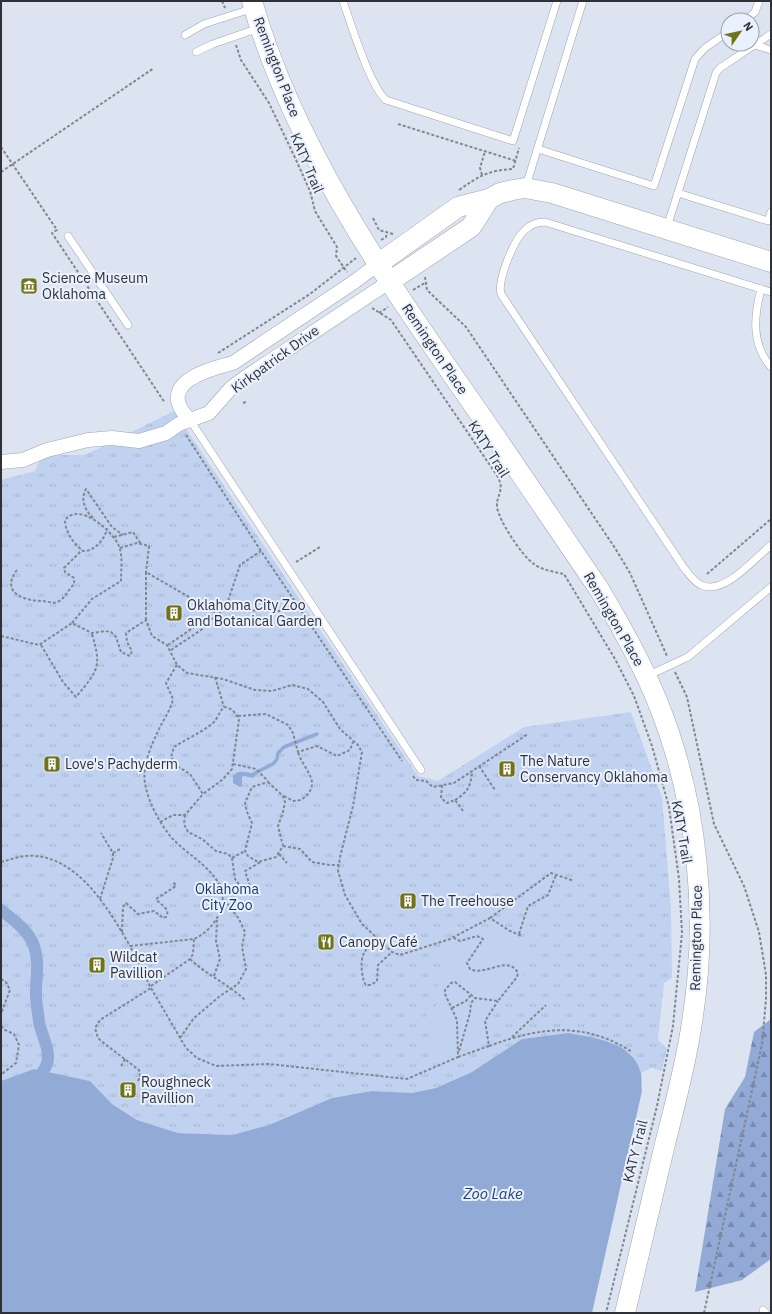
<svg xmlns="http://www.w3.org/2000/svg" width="772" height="1314" font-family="'IBM Plex Sans',sans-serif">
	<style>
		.forest { fill: url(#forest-firs) }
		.park { fill: url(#park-tufts) }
		.garden { fill: #c1d2f1 }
		.water { fill: #92abd6 }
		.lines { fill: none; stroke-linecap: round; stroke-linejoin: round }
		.stream { stroke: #92abd6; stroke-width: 3.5 }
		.canal { stroke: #92abd6; stroke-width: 12 }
		.lane-casing { stroke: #9ea4b0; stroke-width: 8 }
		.street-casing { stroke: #9ea4b0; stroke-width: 15 }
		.secondary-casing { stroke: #9ea4b0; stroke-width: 21 }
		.path { stroke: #82878f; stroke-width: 2; stroke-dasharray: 3 2; stroke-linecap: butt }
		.lane { stroke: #fff; stroke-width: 7 }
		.street { stroke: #fff; stroke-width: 14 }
		.secondary { stroke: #fff; stroke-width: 20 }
		.labels { text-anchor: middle; stroke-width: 4; stroke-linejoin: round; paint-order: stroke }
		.street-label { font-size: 14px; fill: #2f3136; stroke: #eaf1fe }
		.poi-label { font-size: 14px; fill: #2f3136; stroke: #eaf1fe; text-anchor: start }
		.park-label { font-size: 14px; fill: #19366a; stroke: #eaf1fe }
		.water-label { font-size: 15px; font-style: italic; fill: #223f74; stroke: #eaf1fe }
	</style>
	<defs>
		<pattern id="forest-firs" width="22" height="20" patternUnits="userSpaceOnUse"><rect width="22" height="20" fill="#92aad5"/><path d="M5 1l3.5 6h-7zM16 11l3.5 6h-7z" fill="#788bae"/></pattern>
		<pattern id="park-tufts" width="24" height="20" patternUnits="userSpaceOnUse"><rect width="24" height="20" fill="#c1d2f1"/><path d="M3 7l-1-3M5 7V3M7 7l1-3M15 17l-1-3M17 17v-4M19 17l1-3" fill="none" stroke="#a6b5cf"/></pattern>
	</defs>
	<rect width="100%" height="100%" fill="#dde4f1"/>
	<polygon class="forest" points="771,1019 771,1259 742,1280 695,1292 725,1109 745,1077 754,1032"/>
	<polygon class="park" points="174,411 418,776 438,781 524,727 631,712 662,797 671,909 672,978 664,983 658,1040 667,1048 662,1071 651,1068 641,1073 631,1055 611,1042 568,1033 522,1039 472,1072 436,1088 412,1093 372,1091 332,1098 269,1125 232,1135 178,1133 137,1120 112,1104 90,1081 34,1069 1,1081 1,480 35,471 40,460 50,455 85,455"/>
	<polygon class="garden" points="485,926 518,940 515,951 530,957 519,988 507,994 487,1021 491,1042 446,1058 434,1046 434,1029 425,1017 438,1003 437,987 451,969 443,949"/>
	<g class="water">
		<path d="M 255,771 L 258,773 L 253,778 L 244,776 L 242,777 L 242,786 L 240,787 L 233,783 L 233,776 C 239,769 245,773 252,773 Z"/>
		<path d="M 568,1033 C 595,1038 632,1041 641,1073 C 642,1078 641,1086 642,1091 L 592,1313 L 1,1313 L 1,1081 L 34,1069 L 90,1081 L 112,1104 L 137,1120 L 178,1133 L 232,1135 L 269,1125 L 332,1098 L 372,1091 L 412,1093 L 436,1088 L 472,1072 L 522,1039 Z"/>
	</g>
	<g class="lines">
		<polyline class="stream" points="257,772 273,764 277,759 278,753 284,747 317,734"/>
		<path class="canal" d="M 1,910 C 13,920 26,928 33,943 C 39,959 37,972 36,988 C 35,999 38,1011 39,1022 C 42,1038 55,1056 43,1071"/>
		<g class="lane-casing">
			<g id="lane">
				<path d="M 343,1 C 351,24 370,86 386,100 L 513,141 L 557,1"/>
				<polyline points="746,20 755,12 759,1"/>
				<polyline points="185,35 204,24 254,8"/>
				<polyline points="755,45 771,50"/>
				<polyline points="196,52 213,44 259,28"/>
				<polyline points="538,149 654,186 695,59 705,48 728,32"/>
				<polyline points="526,186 583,1"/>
				<polyline points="678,193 768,221 771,212"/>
				<polyline points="667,227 716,73 720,68 771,34"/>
				<polyline points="68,236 128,325"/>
				<path d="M 761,289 C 754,316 751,344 771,367"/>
				<path d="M 771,292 L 545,222 C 537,222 531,224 525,230 C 514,239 497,281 501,294 L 684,568 C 689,574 694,582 701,585 C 724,596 755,558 771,545"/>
				<polyline points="190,420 421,770"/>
				<polyline points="647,676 688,657 771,587"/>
				<polyline points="763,1310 766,1313"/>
			</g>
		</g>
		<g class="street-casing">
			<g id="street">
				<path d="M 190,420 C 184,414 176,404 178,395 C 181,376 217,367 233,363 L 354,282 L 378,264"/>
				<polyline points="1,462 23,460 47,450 88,440 112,438 139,441 166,433 179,424 209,413 231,388 243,379 389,282"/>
			</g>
		</g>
		<g class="secondary-casing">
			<g id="secondary">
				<path d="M 252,1 C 293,144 378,267 461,387 C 508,454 553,522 599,589 C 621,626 642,663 658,703 C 698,802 709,917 692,1022 C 686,1064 675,1104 665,1144 C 652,1200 638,1257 625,1313"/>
				<polyline points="378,264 458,207 489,199 500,193 513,190 525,188 552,193 771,262"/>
				<polyline points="389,282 471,227 489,199"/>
			</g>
		</g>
		<g class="path">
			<polyline points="222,1 225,8"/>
			<polyline points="236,45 241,60 269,103 297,162 310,191 315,211 337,247 336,256 347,272"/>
			<polyline points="398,124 516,161"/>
			<polyline points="1,147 57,230 52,233 165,403"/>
			<polyline points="1,172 154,68"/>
			<polyline points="482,175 480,168 485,151"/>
			<path d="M 459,190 C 479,176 489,170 513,169 L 519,148"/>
			<polyline points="373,218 379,230 393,234"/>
			<polyline points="381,240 386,237 387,232"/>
			<polyline points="425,277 427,290 466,327 615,548 630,573 667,656"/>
			<polyline points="413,290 425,283"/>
			<path d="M 372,308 L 391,320 L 498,477 C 505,491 496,495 497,507 C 499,521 522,556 534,564 C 542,570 554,572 564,574 L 615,659 L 634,696 L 652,746 L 669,807 L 679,879 L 682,933 L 673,1026 L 657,1106 L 606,1313"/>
			<polyline points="379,313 388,307"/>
			<polyline points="218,353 310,294 356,258"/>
			<polyline points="243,403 246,402"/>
			<polyline points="186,435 261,551 402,761"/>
			<path d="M 93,518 C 85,510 80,500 86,489 L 112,527 L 123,535"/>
			<polyline points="114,537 133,532 141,544"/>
			<polyline points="120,548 137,543 149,546 146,572"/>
			<polyline points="296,562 320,547"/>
			<path d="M 17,570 C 0,592 23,601 42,601 C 47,601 52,604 57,602 C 63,600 66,594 70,589 C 73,585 75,583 74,578 L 65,572 L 64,568 L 82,550"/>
			<polyline points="707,574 771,519"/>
			<polyline points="225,610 240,565 261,551"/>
			<polyline points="146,620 146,572 218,614"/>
			<path d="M 72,623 L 92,599 L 121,581 C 121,571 123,556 119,546 C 113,532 80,501 65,520 C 65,532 74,544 83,551 C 94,552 106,538 107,528"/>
			<polyline points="1,636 39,645 72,623 92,633 105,631 111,632 116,637 121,652 130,656 132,651 127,642 126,633 146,620 152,636 167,645 177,665 187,673 223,679 255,690 272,691 292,685 308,689 323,702 340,729 358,745 362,752 353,806 340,857 338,871 345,895 362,924 392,952 400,955 450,939 490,918 510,931 522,936"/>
			<path d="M 41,645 L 63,682 L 76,697 C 98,670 102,668 92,634"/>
			<polyline points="168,645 200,623 207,622 225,610 282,611 296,602"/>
			<polyline points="171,650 204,628 207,622"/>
			<path d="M 177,665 L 166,683 L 173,699 L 172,703 C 169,712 164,719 160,727 C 152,744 142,764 145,783 C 148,802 159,822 171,837 C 190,859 236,878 219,914 C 214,925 205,934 194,939 L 130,946 L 151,988 L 186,1048 L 197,1058 L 216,1066 L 269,1064 L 407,1079 L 458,1057 L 457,1020 L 445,994 L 445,990 L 451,983 L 455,982 L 475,998 L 498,1001 L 517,977 L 518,973 C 508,954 485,977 470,969 L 467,963 L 483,939 L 477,936 L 460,941 L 454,938"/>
			<polyline points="675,672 687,697 714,824 744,886 759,932 766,975 766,999 762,1044 704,1313"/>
			<polyline points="215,677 224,707"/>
			<polyline points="238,716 266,714 288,725 293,733 298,752 317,746 337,756 350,750 353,742"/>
			<polyline points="233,764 256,769 268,781"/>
			<polyline points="479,766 495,790"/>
			<polyline points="413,776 416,780 426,781 433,787 454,783 528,734"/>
			<polygon points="268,782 283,796 285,802 283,812 278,826 283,846 276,857 258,862 248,856 245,851 252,823 247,812 245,803 252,787"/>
			<polyline points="442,785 441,798 447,803 455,800 463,811"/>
			<path d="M 284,796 L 293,801 L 301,800 C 325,783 303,770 298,752"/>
			<path d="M 455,800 C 468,792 471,786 472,771"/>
			<polyline points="185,815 184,824 188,832 202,839 216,851 228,854 232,858 235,879 247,895 251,895 252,892 245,871 261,862"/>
			<path d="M 160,822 L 173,815 L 185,815 L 203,794 L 190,774 L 177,766 L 171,757 L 174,747 C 186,739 201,733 213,723 C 218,718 219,712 224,707 C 231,707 237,714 239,720 L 232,769 L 222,780 L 203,794"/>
			<polyline points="283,846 300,849 312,862 330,865 339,865"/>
			<polyline points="113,853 120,849"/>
			<polyline points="279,854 287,863"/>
			<polyline points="232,858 245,851"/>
			<path d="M 1,862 C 9,860 17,857 25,856 C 76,852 108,908 130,946"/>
			<polyline points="100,899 113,858 113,853 101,833"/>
			<polyline points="490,918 551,873 574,881"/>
			<path d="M 122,932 L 123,907 L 126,903 L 138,914 L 154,911 L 163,918 L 166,917 C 171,908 161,906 156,899 L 176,886 L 173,881"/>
			<polyline points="519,934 528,906 548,895 556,875"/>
			<path d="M 376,937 C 365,951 360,954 362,972 C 363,977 363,981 366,985 L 371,985 L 377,981 L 378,965 L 392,952"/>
			<path d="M 190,959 C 207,975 228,984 245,1000"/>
			<polyline points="214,976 220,959 216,941 217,920"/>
			<polyline points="1,979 6,982 10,990 1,1014"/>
			<polyline points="151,986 190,959 193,954 194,939"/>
			<polyline points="452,1008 466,1001 471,995"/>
			<polyline points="1,1026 5,1030 14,1034 19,1045 16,1063 3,1073 1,1072"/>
			<polyline points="512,1037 546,1005"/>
			<polyline points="180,1038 194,1018 220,996 238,984 246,969 242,947 245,932 239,919 224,899"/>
			<path d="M 489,1046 C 540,1027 584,1021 632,1052"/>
			<polyline points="459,1051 470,1013 471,1003 475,998"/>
			<polyline points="458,1057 489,1046 485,1021 498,1001"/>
			<polyline points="121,1066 125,1059"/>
			<polyline points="138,1081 140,1077 139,1070 101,1041 98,1038 95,1028 100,1020 151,988"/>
		</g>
		<use href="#lane" class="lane"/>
		<use href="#street" class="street"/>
		<use href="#secondary" class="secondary"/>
	</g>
	<defs>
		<g id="museum-square" transform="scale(0.9)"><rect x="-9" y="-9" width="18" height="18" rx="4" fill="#71731a" stroke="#eaf1fe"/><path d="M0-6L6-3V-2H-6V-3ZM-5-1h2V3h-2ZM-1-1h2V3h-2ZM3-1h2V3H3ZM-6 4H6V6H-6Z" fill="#fff"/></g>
		<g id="building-square" transform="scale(0.9)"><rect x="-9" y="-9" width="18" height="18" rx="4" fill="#71731a" stroke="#eaf1fe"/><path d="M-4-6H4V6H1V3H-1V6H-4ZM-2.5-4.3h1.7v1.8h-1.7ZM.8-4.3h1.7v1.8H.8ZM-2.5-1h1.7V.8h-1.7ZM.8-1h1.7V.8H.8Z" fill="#fff"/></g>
		<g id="restaurant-square" transform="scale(0.9)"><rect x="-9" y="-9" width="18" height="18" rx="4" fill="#71731a" stroke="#eaf1fe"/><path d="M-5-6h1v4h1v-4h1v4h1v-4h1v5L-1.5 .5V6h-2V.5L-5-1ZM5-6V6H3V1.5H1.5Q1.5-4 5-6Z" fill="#fff"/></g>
	</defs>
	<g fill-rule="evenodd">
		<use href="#museum-square" x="29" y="286"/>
		<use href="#building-square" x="174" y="613"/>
		<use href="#building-square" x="52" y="764"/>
		<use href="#building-square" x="507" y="769"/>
		<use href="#building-square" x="408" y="901"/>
		<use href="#restaurant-square" x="326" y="942"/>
		<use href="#building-square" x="97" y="965"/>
		<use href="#building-square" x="128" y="1090"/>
	</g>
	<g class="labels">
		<g class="street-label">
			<text transform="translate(277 67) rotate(69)" y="5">Remington Place</text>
			<text transform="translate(307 163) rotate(67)" y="5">KATY Trail</text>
			<text transform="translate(435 349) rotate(56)" y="5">Remington Place</text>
			<text transform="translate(275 359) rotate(-36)" y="5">Kirkpatrick Drive</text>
			<text transform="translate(489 449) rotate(58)" y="5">KATY Trail</text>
			<text transform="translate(614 619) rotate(60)" y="5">Remington Place</text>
			<text transform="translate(682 832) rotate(80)" y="5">KATY Trail</text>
			<text transform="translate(696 938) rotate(-89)" y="5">Remington Place</text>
			<text transform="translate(635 1151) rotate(-76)" y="5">KATY Trail</text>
		</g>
		<g class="poi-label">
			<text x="42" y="283">Science Museum<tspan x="42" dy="16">Oklahoma</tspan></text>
			<text x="187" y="610">Oklahoma City Zoo<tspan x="187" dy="16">and Botanical Garden</tspan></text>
			<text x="520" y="766">The Nature<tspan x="520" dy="16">Conservancy Oklahoma</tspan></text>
			<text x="65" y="769">Love's Pachyderm</text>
			<text x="421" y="906">The Treehouse</text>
			<text x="339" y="947">Canopy Café</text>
			<text x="110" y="962">Wildcat<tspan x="110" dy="16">Pavillion</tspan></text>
			<text x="141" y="1087">Roughneck<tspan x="141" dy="16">Pavillion</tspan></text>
		</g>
		<g class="park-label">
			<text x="227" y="894">Oklahoma<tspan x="227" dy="16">City Zoo</tspan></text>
		</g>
		<g class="water-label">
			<text x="493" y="1199">Zoo Lake</text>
		</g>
	</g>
	<rect width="772" height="1314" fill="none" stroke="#2f3136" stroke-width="4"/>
	<g transform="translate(740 32) rotate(56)"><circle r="19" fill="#eaf1fe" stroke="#9fa4ae"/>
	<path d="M0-3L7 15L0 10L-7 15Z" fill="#71731a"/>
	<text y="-6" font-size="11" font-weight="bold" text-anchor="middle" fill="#2f3136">N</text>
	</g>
</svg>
